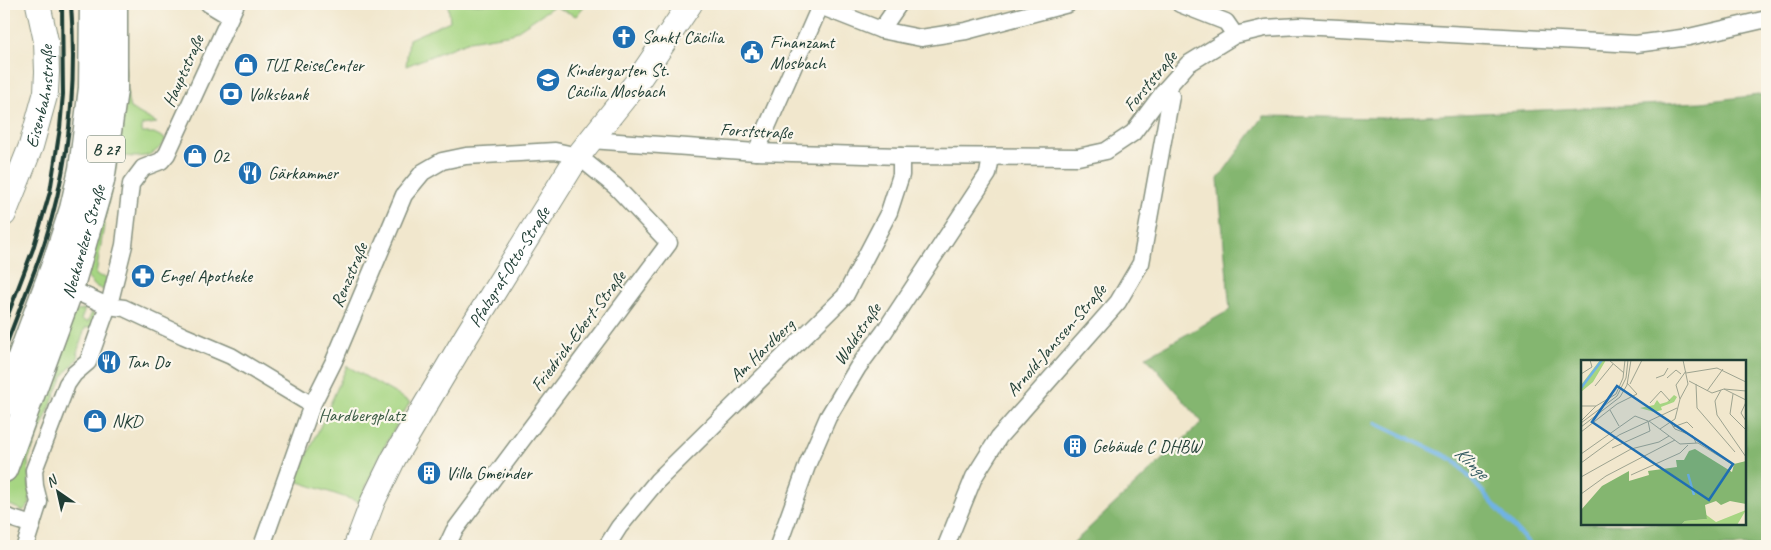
<svg xmlns="http://www.w3.org/2000/svg" width="1771" height="550" font-family="Caveat,sans-serif">
	<style>
		.green { fill: #a6d582; stroke: #62895b }
		.forest { fill: #84b670; stroke: #527a52; fill-rule: evenodd }
		.lines { fill: none; stroke-linecap: round; stroke-linejoin: round }
		.stream { stroke: #70b3e5; stroke-width: 4.5 }
		.street-casing { stroke: #889280; stroke-width: 19 }
		.secondary-casing { stroke: #889280; stroke-width: 26 }
		.primary-casing { stroke: #889280; stroke-width: 29 }
		.street { stroke: #fff; stroke-width: 16 }
		.secondary { stroke: #fff; stroke-width: 24 }
		.primary { stroke: #fff; stroke-width: 26 }
		.rail { stroke: #1f3d34; stroke-width: 4 }
		.labels { text-anchor: middle; stroke-width: 4.5; stroke-linejoin: round; paint-order: stroke }
		.shield { fill: #fbf7ec; stroke: #61756b; stroke-width: 1 }
		.shield-label { font-size: 16px; font-weight: bold; fill: #1f3d34 }
		.poi-label { font-size: 18px; fill: #1f3d34; stroke: #fbf7ec; text-anchor: start }
		.street-label { font-size: 18px; fill: #1f3d34; stroke: #fbf7ec }
		.park-label { font-size: 18px; fill: #3a5b44; stroke: #fbf7ec }
		.water-label { font-size: 19px; font-style: italic; fill: #335a60; stroke: #fbf7ec }
		.inset-river { fill: none; stroke: #70b3e5; stroke-width: 2.5 }
		.inset-road { fill: none; stroke: #9da390; stroke-width: 1 }
		.view { fill: #1f6fb2; fill-opacity: 0.15; stroke: #1f6fb2; stroke-width: 2.5 }
		.inset-edge { fill: none; stroke: #1f3d34; stroke-width: 2.5 }
	</style>
	<rect width="100%" height="100%" fill="#fbf7ec"/>
	<filter id="ink" filterUnits="userSpaceOnUse"><feTurbulence type="fractalNoise" baseFrequency=".02" numOctaves="2"/><feDisplacementMap in="SourceGraphic" scale="10" xChannelSelector="R" yChannelSelector="G"/><feConvolveMatrix kernelMatrix="1 2 1 2 8 2 1 2 1" color-interpolation-filters="sRGB"/></filter>
	<filter id="wash" filterUnits="userSpaceOnUse"><feTurbulence type="fractalNoise" baseFrequency=".0096" numOctaves="4" result="noise"/><feDisplacementMap in="SourceGraphic" scale="20" xChannelSelector="R" yChannelSelector="G"/><feGaussianBlur stdDeviation="1.12" result="paint"/><feColorMatrix in="noise" values="0 0 0 0 0 0 0 0 0 0 0 0 0 0 0 0 0 1.4 0 .05"/><feComposite in="paint" operator="in"/></filter>
	<g filter="url(#wash)">
		<rect width="100%" height="100%" fill="#f1e7cd"/>
		<g class="green">
			<polygon points="448,4 586,4 576,16 554,6 512,34 469,41 406,66 409,39 450,21"/>
			<path d="M 124,60 L 128,101 L 130,108 L 157,123 L 142,125 L 142,133 L 154,133 L 166,139 C 155,158 140,159 119,155 L 107,207 L 96,275 L 107,278 L 103,290 L 95,286 L 86,276 Z"/>
			<path d="M 85,309 L 81,320 L 88,322 L 92,312 L 95,317 L 96,327 L 85,328 L 77,353 L 79,355 C 77,363 66,370 62,378 L 28,460 L 30,504 L 23,511 L 10,505 L 7,502 L 5,492 L 7,483 L 72,315 L 77,311 Z"/>
			<polygon points="347,366 410,402 383,449 359,502 296,481"/>
		</g>
		<path class="forest" d="M 1767,94 L 1767,546 L 1070,546 L 1202,422 L 1146,357 L 1230,310 L 1218,179 L 1264,116 L 1383,118 L 1701,102 ZM 1582,361 L 1745,361 L 1745,524 L 1582,524 Z"/>
		<g class="lines">
			<polyline class="stream" points="1376,423 1454,460 1531,546"/>
		</g>
	</g>
	<g filter="url(#ink)">
		<g class="lines">
			<g class="street-casing">
				<g id="street">
					<polyline points="209,4 229,16"/>
					<polyline points="1180,4 1226,22 1235,35"/>
					<polyline points="820,6 881,30 921,38 966,31 1068,4"/>
					<polyline points="881,30 899,4"/>
					<polyline points="591,140 756,152 901,156 1078,157 1106,151 1133,133 1165,90 1188,64 1235,35 1265,28 1299,26 1339,28 1636,44 1689,37 1767,19"/>
					<polyline points="756,152 821,4"/>
					<polyline points="66,282 70,289 108,306 124,308 184,336 231,356 312,405"/>
					<polyline points="4,516 32,525"/>
					<polyline points="25,546 39,502 35,486 34,470 67,384 74,374 88,362 111,297 124,245 131,184 143,168 161,161 167,154 236,4"/>
					<polyline points="262,546 312,405 334,361 404,195 423,172 442,161 466,156 555,151 578,156 615,186 669,243 454,531 447,546"/>
					<polyline points="607,546 619,527 657,481 845,296 889,212 901,175 901,156"/>
					<polyline points="778,546 808,463 828,417 858,367 884,332 988,174 991,157"/>
					<polyline points="946,546 974,477 999,437 1118,302 1141,263 1171,96 1165,90"/>
				</g>
			</g>
			<g class="secondary-casing">
				<g id="secondary">
					<path id="s1" d="M 4,214 L 31,146 L 46,92 L 47,72 L 46,41 L 38,4"/>
					<path id="s2" d="M 356,546 L 373,501 L 394,458 L 467,335 L 578,156 L 637,82 L 690,4"/>
				</g>
			</g>
			<g class="primary-casing">
				<g id="primary">
					<polyline points="4,403 56,262 73,209 82,169 92,88 93,4"/>
					<path id="s3" d="M 4,469 L 70,289 L 101,181 L 114,90 L 114,4"/>
				</g>
			</g>
			<use href="#street" class="street"/>
			<use href="#secondary" class="secondary"/>
			<use href="#primary" class="primary"/>
			<g class="rail">
				<polyline points="4,325 33,249 50,192 60,128 63,94 62,4"/>
				<path d="M 4,351 C 17,314 33,278 45,241 C 69,165 77,83 71,4"/>
			</g>
		</g>
	</g>
	<defs>
		<g id="church-disc" transform="scale(1.25)"><circle r="9.5" fill="#1f6fb2" stroke="#fbf7ec"/><path d="M-1.2-6h2.4v3.5h3.3v2.4h-3.3V6h-2.4V-.1h-3.3v-2.4h3.3Z" fill="#fff"/></g>
		<g id="civic-disc" transform="scale(1.25)"><circle r="9.5" fill="#1f6fb2" stroke="#fbf7ec"/><path d="M-.6-6.5H3V-4.5H.6V-3L4-1V1h2V6H-6V1h2V-1L-.6-3ZM-1.2 2.5V6h2.4V2.5Z" fill="#fff"/></g>
		<g id="shop-disc" transform="scale(1.25)"><circle r="9.5" fill="#1f6fb2" stroke="#fbf7ec"/><path d="M-5-2.5h2.3a2.7 3.5 0 0 1 5.4 0H5L5.5 6h-11ZM-1.5-2.5h3a1.5 2.3 0 0 0-3 0Z" fill="#fff"/></g>
		<g id="school-disc" transform="scale(1.25)"><circle r="9.5" fill="#1f6fb2" stroke="#fbf7ec"/><path d="M0-5L7-2L0 1L-7-2ZM-4 1L0 2.5L4 1V4Q0 6-4 4Z" fill="#fff"/></g>
		<g id="bank-disc" transform="scale(1.25)"><circle r="9.5" fill="#1f6fb2" stroke="#fbf7ec"/><path d="M-6-4H6V4H-6ZM0-2.3a2.3 2.3 0 1 0 0 4.6a2.3 2.3 0 1 0 0-4.6Z" fill="#fff"/></g>
		<g id="restaurant-disc" transform="scale(1.25)"><circle r="9.5" fill="#1f6fb2" stroke="#fbf7ec"/><path d="M-5-6h1v4h1v-4h1v4h1v-4h1v5L-1.5 .5V6h-2V.5L-5-1ZM5-6V6H3V1.5H1.5Q1.5-4 5-6Z" fill="#fff"/></g>
		<g id="pharmacy-disc" transform="scale(1.25)"><circle r="9.5" fill="#1f6fb2" stroke="#fbf7ec"/><path d="M-2-6h4v4h4v4h-4v4h-4v-4h-4v-4h4Z" fill="#fff"/></g>
		<g id="building-disc" transform="scale(1.25)"><circle r="9.5" fill="#1f6fb2" stroke="#fbf7ec"/><path d="M-4-6H4V6H1V3H-1V6H-4ZM-2.5-4.3h1.7v1.8h-1.7ZM.8-4.3h1.7v1.8H.8ZM-2.5-1h1.7V.8h-1.7ZM.8-1h1.7V.8H.8Z" fill="#fff"/></g>
	</defs>
	<g fill-rule="evenodd">
		<use href="#church-disc" x="624" y="37"/>
		<use href="#civic-disc" x="752" y="52"/>
		<use href="#shop-disc" x="246" y="65"/>
		<use href="#school-disc" x="548" y="80"/>
		<use href="#bank-disc" x="231" y="94"/>
		<use href="#shop-disc" x="195" y="156"/>
		<use href="#restaurant-disc" x="250" y="173"/>
		<use href="#pharmacy-disc" x="143" y="276"/>
		<use href="#restaurant-disc" x="109" y="362"/>
		<use href="#shop-disc" x="95" y="421"/>
		<use href="#building-disc" x="1075" y="446"/>
		<use href="#building-disc" x="429" y="473"/>
	</g>
	<g class="labels">
		<rect class="shield" x="87" y="135.5" width="38" height="27" rx="4"/>
		<g class="shield-label">
			<text x="106" y="155">B 27</text>
		</g>
		<g class="poi-label">
			<text x="642" y="43">Sankt Cäcilia</text>
			<text x="770" y="48">Finanzamt<tspan x="770" dy="21">Mosbach</tspan></text>
			<text x="264" y="71">TUI ReiseCenter</text>
			<text x="566" y="76">Kindergarten St.<tspan x="566" dy="21">Cäcilia Mosbach</tspan></text>
			<text x="248" y="100">Volksbank</text>
			<text x="212" y="162">O2</text>
			<text x="268" y="179">Gärkammer</text>
			<text x="160" y="282">Engel Apotheke</text>
			<text x="126" y="368">Tan Do</text>
			<text x="112" y="427">NKD</text>
			<text x="1092" y="452">Gebäude C DHBW</text>
			<text x="446" y="479">Villa Gmeinder</text>
		</g>
		<g class="street-label">
			<text transform="translate(183 71) rotate(-66)" y="6">Hauptstraße</text>
			<text transform="translate(1150 81) rotate(-50)" y="6">Forststraße</text>
			<text dy="6" stroke="none"><textPath href="#s1" startOffset="124">Eisenbahnstraße</textPath></text>
			<text transform="translate(756 131) rotate(3)" y="6">Forststraße</text>
			<text dy="6" stroke="none"><textPath href="#s3" startOffset="241">Neckarelzer Straße</textPath></text>
			<text dy="6" stroke="none"><textPath href="#s2" startOffset="319">Pfalzgraf-Otto-Straße</textPath></text>
			<text transform="translate(349 275) rotate(-67)" y="6">Renzstraße</text>
			<text transform="translate(578 331) rotate(-53)" y="6">Friedrich-Ebert-Straße</text>
			<text transform="translate(857 334) rotate(-56)" y="6">Waldstraße</text>
			<text transform="translate(1056 340) rotate(-49)" y="6">Arnold-Janssen-Straße</text>
			<text transform="translate(762 350) rotate(-44)" y="6">Am Hardberg</text>
		</g>
		<g class="park-label">
			<text x="362" y="421">Hardbergplatz</text>
		</g>
		<g class="water-label">
			<text transform="translate(1472 462) rotate(43)" y="7">Klinge</text>
		</g>
	</g>
	<g transform="translate(1581 360)">
		<rect width="165" height="165" fill="#f1e7cd"/>
		<path d="M 19,0 L 25,0 L 12,22 L 0,32 L 0,25 ZM 93,35 L 96,37 L 93,42 L 80,47 L 81,50 L 73,52 L 59,48 L 73,45 L 76,40 L 79,44 L 86,42 ZM 165,150 L 156,165 L 100,165 L 104,161 L 126,159 L 124,154 L 135,162 Z" fill="#a6d582"/>
		<path d="M 114,89 L 151,112 L 153,104 L 165,101 L 165,144 L 149,141 L 140,145 L 135,141 L 124,145 L 126,159 L 104,161 L 100,165 L 0,165 L 0,150 L 21,126 L 48,111 L 48,121 L 68,115 L 67,111 L 96,107 L 95,100 L 103,100 L 108,91 Z" fill="#84b670"/>
		<path class="inset-river" d="M 0,28 L 21,0M 107,114 L 113,135"/>
		<path class="inset-road" d="M 28,0 L 43,13M 105,13 L 136,8 L 165,22M 0,14 L 11,7 L 9,0M 75,18 L 83,15 L 87,8M 86,18 L 95,10 L 100,14M 108,21 L 131,33 L 143,29 L 165,40M 49,24 L 61,0M 115,24 L 116,48 L 154,92M 14,26 L 32,4M 143,29 L 165,31M 140,30 L 134,41 L 136,55 L 165,97M 126,31 L 142,9M 152,34 L 149,54 L 165,70M 99,39 L 95,25 L 105,11M 165,42 L 160,53 L 165,61M 69,43 L 80,31 L 89,41M 0,46 L 15,46 L 35,34 L 42,18 L 44,0M 29,50 L 38,66M 0,61 L 15,46M 68,61 L 99,84 L 117,83 L 154,106M 89,62 L 94,69 L 112,76 L 115,83M 0,63 L 36,36 L 45,18 L 47,0M 0,67 L 39,37 L 46,25 L 50,0M 92,67 L 106,62 L 112,68M 79,69 L 94,59 L 99,39 L 107,24 L 102,0M 0,72 L 36,44 L 56,34 L 46,23M 31,88 L 69,71 L 67,61M 0,94 L 54,56 L 67,61M 0,103 L 38,75 L 96,48M 50,115 L 99,93 L 107,85M 0,117 L 50,89 L 78,82 L 88,76M 0,134 L 25,116 L 94,80"/>
		<path class="view" d="M 36,26 L 152,104 L 128,140 L 11,62 Z"/>
		<rect width="165" height="165" class="inset-edge"/>
	</g>
	<rect width="1771" height="550" fill="none" stroke="#fbf7ec" stroke-width="20"/>
	<g transform="translate(58 492) rotate(326)" stroke="#fbf7ec" stroke-width="4" paint-order="stroke">
	<path d="M0-4L9 19L0 12L-9 19Z" fill="#1f3d34"/>
	<text y="-8" font-size="14" font-weight="bold" text-anchor="middle" fill="#1f3d34">N</text>
	</g>
</svg>
